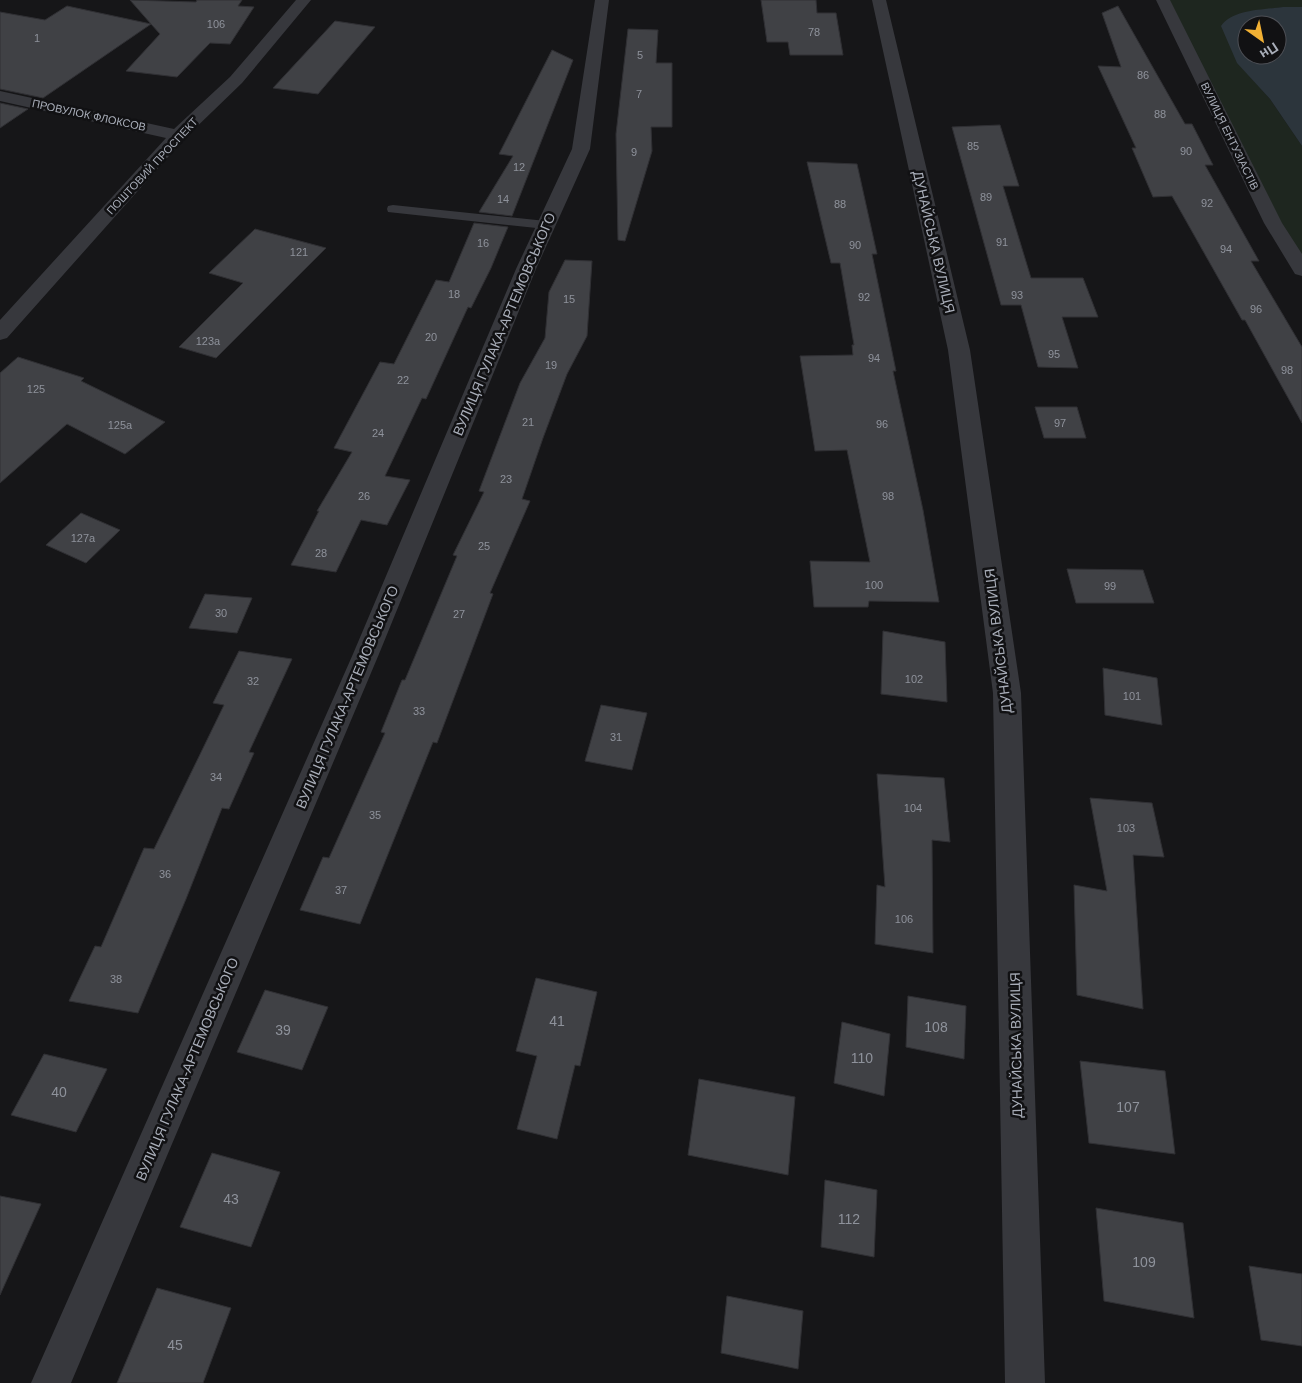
<svg xmlns="http://www.w3.org/2000/svg" width="1302" height="1383" font-family="Arial,sans-serif">
	<style>
		.green { fill: #1e261f }
		.water { fill: #2c353c; fill-rule: evenodd }
		.building { fill: #404145; stroke: #303034 }
		.lines { fill: none; stroke-linecap: round; stroke-linejoin: round }
		.service { fill: #37383d; fill-rule: evenodd }
		.minor { fill: #37383d; fill-rule: evenodd }
		.labels { text-anchor: middle; stroke-width: 5; stroke-linejoin: round; paint-order: stroke }
		.number-label { font-size: 11px; fill: #8e929b }
		.far-street-label { font-size: 11px; fill: #a8adb8; stroke: #111113 }
		.street-label { font-size: 14px; fill: #a8adb8; stroke: #111113 }
		.near-number-label { font-size: 14px; fill: #8e929b }
	</style>
	<rect width="100%" height="100%" fill="#161618"/>
	<polygon class="green" points="1163,0 1302,0 1302,7 1283,7 1245,13 1238,63 1270,99 1302,146 1302,270"/>
	<path class="water" d="M 1283,7 L 1302,7 L 1302,146 L 1270,99 L 1237,63 L 1221,26 C 1233,9 1263,10 1283,7 ZM 1247,25 L 1277,25 L 1277,55 L 1247,55 Z"/>
	<g class="building">
		<polygon points="130,0 196,2 197,0 242,0 238,6 254,7 230,44 210,43 177,77 126,71 160,34 151,24 43,98 0,89 0,12 45,20 67,6 151,24"/>
		<polygon points="761,0 816,0 817,13 836,13 843,55 790,55 788,42 767,42"/>
		<polygon points="1118,6 1185,124 1192,124 1213,165 1205,165 1259,261 1251,261 1302,347 1302,423 1245,320 1242,320 1172,196 1153,197 1132,148 1136,148 1098,66 1121,67 1102,13"/>
		<polygon points="335,21 375,27 318,94 273,88"/>
		<polygon points="628,29 658,30 656,63 672,63 672,127 651,127 652,151 625,241 618,240 616,134"/>
		<polygon points="552,50 573,60 512,216 479,212 513,156 499,154"/>
		<polygon points="0,103 28,109 0,128"/>
		<polygon points="1000,125 1019,186 1003,186 1031,278 1083,278 1098,317 1062,317 1078,368 1038,367 1021,305 1001,305 952,127"/>
		<polygon points="807,162 857,164 877,254 872,254 896,371 893,371 923,510 939,602 869,601 868,607 814,607 810,561 870,562 847,450 815,451 800,356 853,355 852,345 854,345 840,263 831,263"/>
		<polygon points="474,223 508,227 491,268 471,308 468,307 426,399 422,398 385,476 410,480 387,525 361,520 336,572 291,565 319,511 317,511 352,452 334,448 380,362 394,364 436,280 449,282"/>
		<polygon points="255,229 326,248 216,358 179,347 243,283 209,273"/>
		<polygon points="565,260 592,261 587,336 567,374 543,438 522,499 530,501 490,593 493,594 437,743 433,742 360,924 300,910 323,857 329,858 385,733 381,732 402,680 405,680 457,556 453,555 484,492 479,491 520,383 545,338 549,292"/>
		<polygon points="18,357 84,378 81,381 165,422 125,454 67,424 0,483 0,373"/>
		<polygon points="1035,407 1077,407 1086,438 1044,438"/>
		<polygon points="81,513 120,530 86,563 46,545"/>
		<polygon points="1067,569 1143,570 1154,603 1076,603"/>
		<polygon points="205,594 252,598 237,633 189,628"/>
		<polygon points="883,631 945,642 947,702 881,694"/>
		<polygon points="239,651 292,659 249,752 254,753 229,809 222,808 186,899 138,1013 69,1001 95,946 101,947 144,848 154,849 224,705 213,703"/>
		<polygon points="1103,668 1157,678 1162,725 1105,715"/>
		<polygon points="601,705 647,713 632,770 585,761"/>
		<polygon points="877,774 944,778 950,842 932,840 933,953 875,944 877,885 885,887"/>
		<polygon points="1090,798 1152,803 1164,857 1133,855 1143,1009 1077,995 1074,885 1107,891"/>
		<polygon points="536,978 597,992 580,1066 575,1065 557,1139 517,1129 537,1056 516,1051"/>
		<polygon points="265,990 328,1007 302,1070 237,1052"/>
		<polygon points="908,996 966,1006 964,1059 906,1047"/>
		<polygon points="842,1022 890,1034 884,1096 834,1083"/>
		<polygon points="44,1054 107,1069 76,1132 11,1115"/>
		<polygon points="1080,1061 1165,1071 1175,1154 1089,1143"/>
		<polygon points="699,1079 795,1097 788,1175 688,1155"/>
		<polygon points="212,1153 280,1172 251,1247 180,1227"/>
		<polygon points="825,1180 877,1190 874,1257 821,1247"/>
		<polygon points="0,1196 41,1204 0,1295"/>
		<polygon points="1096,1208 1183,1223 1194,1318 1104,1301"/>
		<polygon points="1249,1266 1302,1274 1302,1346 1261,1340"/>
		<polygon points="157,1288 231,1308 203,1383 117,1383"/>
		<polygon points="727,1296 803,1311 798,1369 721,1353"/>
	</g>
	<g class="lines">
		<polygon class="service" points="393,205 546,221 552,225 546,229 388,212 387,209 388,206"/>
		<g class="minor">
			<polygon points="296,0 311,0 242,83 184,139 7,338 0,340 0,320 166,138 0,101 0,91 174,129 230,77"/>
			<polygon points="595,0 609,0 590,149 536,269 379,654 71,1383 31,1383 353,654 516,269 572,149"/>
			<polygon points="872,0 886,0 970,350 1021,693 1045,1383 1005,1383 993,693 948,350"/>
			<polygon points="1156,0 1170,0 1282,223 1302,254 1302,276 1295,274 1264,223"/>
		</g>
	</g>
	<g class="labels">
		<g class="number-label">
			<text x="216" y="28">106</text>
			<text x="814" y="36">78</text>
			<text x="37" y="42">1</text>
			<text x="640" y="59">5</text>
			<text x="1143" y="79">86</text>
			<text x="639" y="98">7</text>
			<text x="1160" y="118">88</text>
			<text x="973" y="150">85</text>
			<text x="1186" y="155">90</text>
			<text x="634" y="156">9</text>
			<text x="519" y="171">12</text>
			<text x="986" y="201">89</text>
			<text x="503" y="203">14</text>
			<text x="1207" y="207">92</text>
			<text x="840" y="208">88</text>
			<text x="1002" y="246">91</text>
			<text x="483" y="247">16</text>
			<text x="855" y="249">90</text>
			<text x="1226" y="253">94</text>
			<text x="299" y="256">121</text>
			<text x="454" y="298">18</text>
			<text x="1017" y="299">93</text>
			<text x="864" y="301">92</text>
			<text x="569" y="303">15</text>
			<text x="1256" y="313">96</text>
			<text x="431" y="341">20</text>
			<text x="208" y="345">123а</text>
			<text x="1054" y="358">95</text>
			<text x="874" y="362">94</text>
			<text x="551" y="369">19</text>
			<text x="1287" y="374">98</text>
			<text x="403" y="384">22</text>
			<text x="36" y="393">125</text>
			<text x="528" y="426">21</text>
			<text x="1060" y="427">97</text>
			<text x="882" y="428">96</text>
			<text x="120" y="429">125а</text>
			<text x="378" y="437">24</text>
			<text x="506" y="483">23</text>
			<text x="364" y="500">26</text>
			<text x="888" y="500">98</text>
			<text x="83" y="542">127а</text>
			<text x="484" y="550">25</text>
			<text x="321" y="557">28</text>
			<text x="874" y="589">100</text>
			<text x="1110" y="590">99</text>
			<text x="221" y="617">30</text>
			<text x="459" y="618">27</text>
			<text x="914" y="683">102</text>
			<text x="253" y="685">32</text>
			<text x="1132" y="700">101</text>
			<text x="419" y="715">33</text>
			<text x="616" y="741">31</text>
			<text x="216" y="781">34</text>
			<text x="913" y="812">104</text>
			<text x="375" y="819">35</text>
			<text x="1126" y="832">103</text>
			<text x="165" y="878">36</text>
			<text x="341" y="894">37</text>
			<text x="904" y="923">106</text>
			<text x="116" y="983">38</text>
		</g>
		<g class="far-street-label">
			<text transform="translate(89 115) rotate(12)" y="4">ПРОВУЛОК ФЛОКСОВ</text>
			<text transform="translate(1230 136) rotate(64)" y="4">ВУЛИЦЯ ЕНТУЗІАСТІВ</text>
			<text transform="translate(152 166) rotate(-47)" y="4">ПОШТОВИЙ ПРОСПЕКТ</text>
		</g>
		<g class="street-label">
			<text transform="translate(934 242) rotate(77)" y="5">ДУНАЙСЬКА ВУЛИЦЯ</text>
			<text transform="translate(504 324) rotate(-67)" y="5">ВУЛИЦЯ ГУЛАКА-АРТЕМОВСЬКОГО</text>
			<text transform="translate(998 641) rotate(-97)" y="5">ДУНАЙСЬКА ВУЛИЦЯ</text>
			<text transform="translate(347 697) rotate(-67)" y="5">ВУЛИЦЯ ГУЛАКА-АРТЕМОВСЬКОГО</text>
			<text transform="translate(1016 1045) rotate(-91)" y="5">ДУНАЙСЬКА ВУЛИЦЯ</text>
			<text transform="translate(187 1069) rotate(-67)" y="5">ВУЛИЦЯ ГУЛАКА-АРТЕМОВСЬКОГО</text>
		</g>
		<g class="near-number-label">
			<text x="557" y="1026">41</text>
			<text x="936" y="1032">108</text>
			<text x="283" y="1035">39</text>
			<text x="862" y="1063">110</text>
			<text x="59" y="1097">40</text>
			<text x="1128" y="1112">107</text>
			<text x="231" y="1204">43</text>
			<text x="849" y="1224">112</text>
			<text x="1144" y="1267">109</text>
			<text x="175" y="1350">45</text>
		</g>
	</g>
	<g transform="translate(1262 40) rotate(147)"><circle r="24" fill="#111113" stroke="#4d4f55"/>
	<path d="M0-4L9 19L0 12L-9 19Z" fill="#f2b134"/>
	<text y="-8" font-size="14" font-weight="bold" text-anchor="middle" fill="#a8adb8">Пн</text>
	</g>
</svg>
